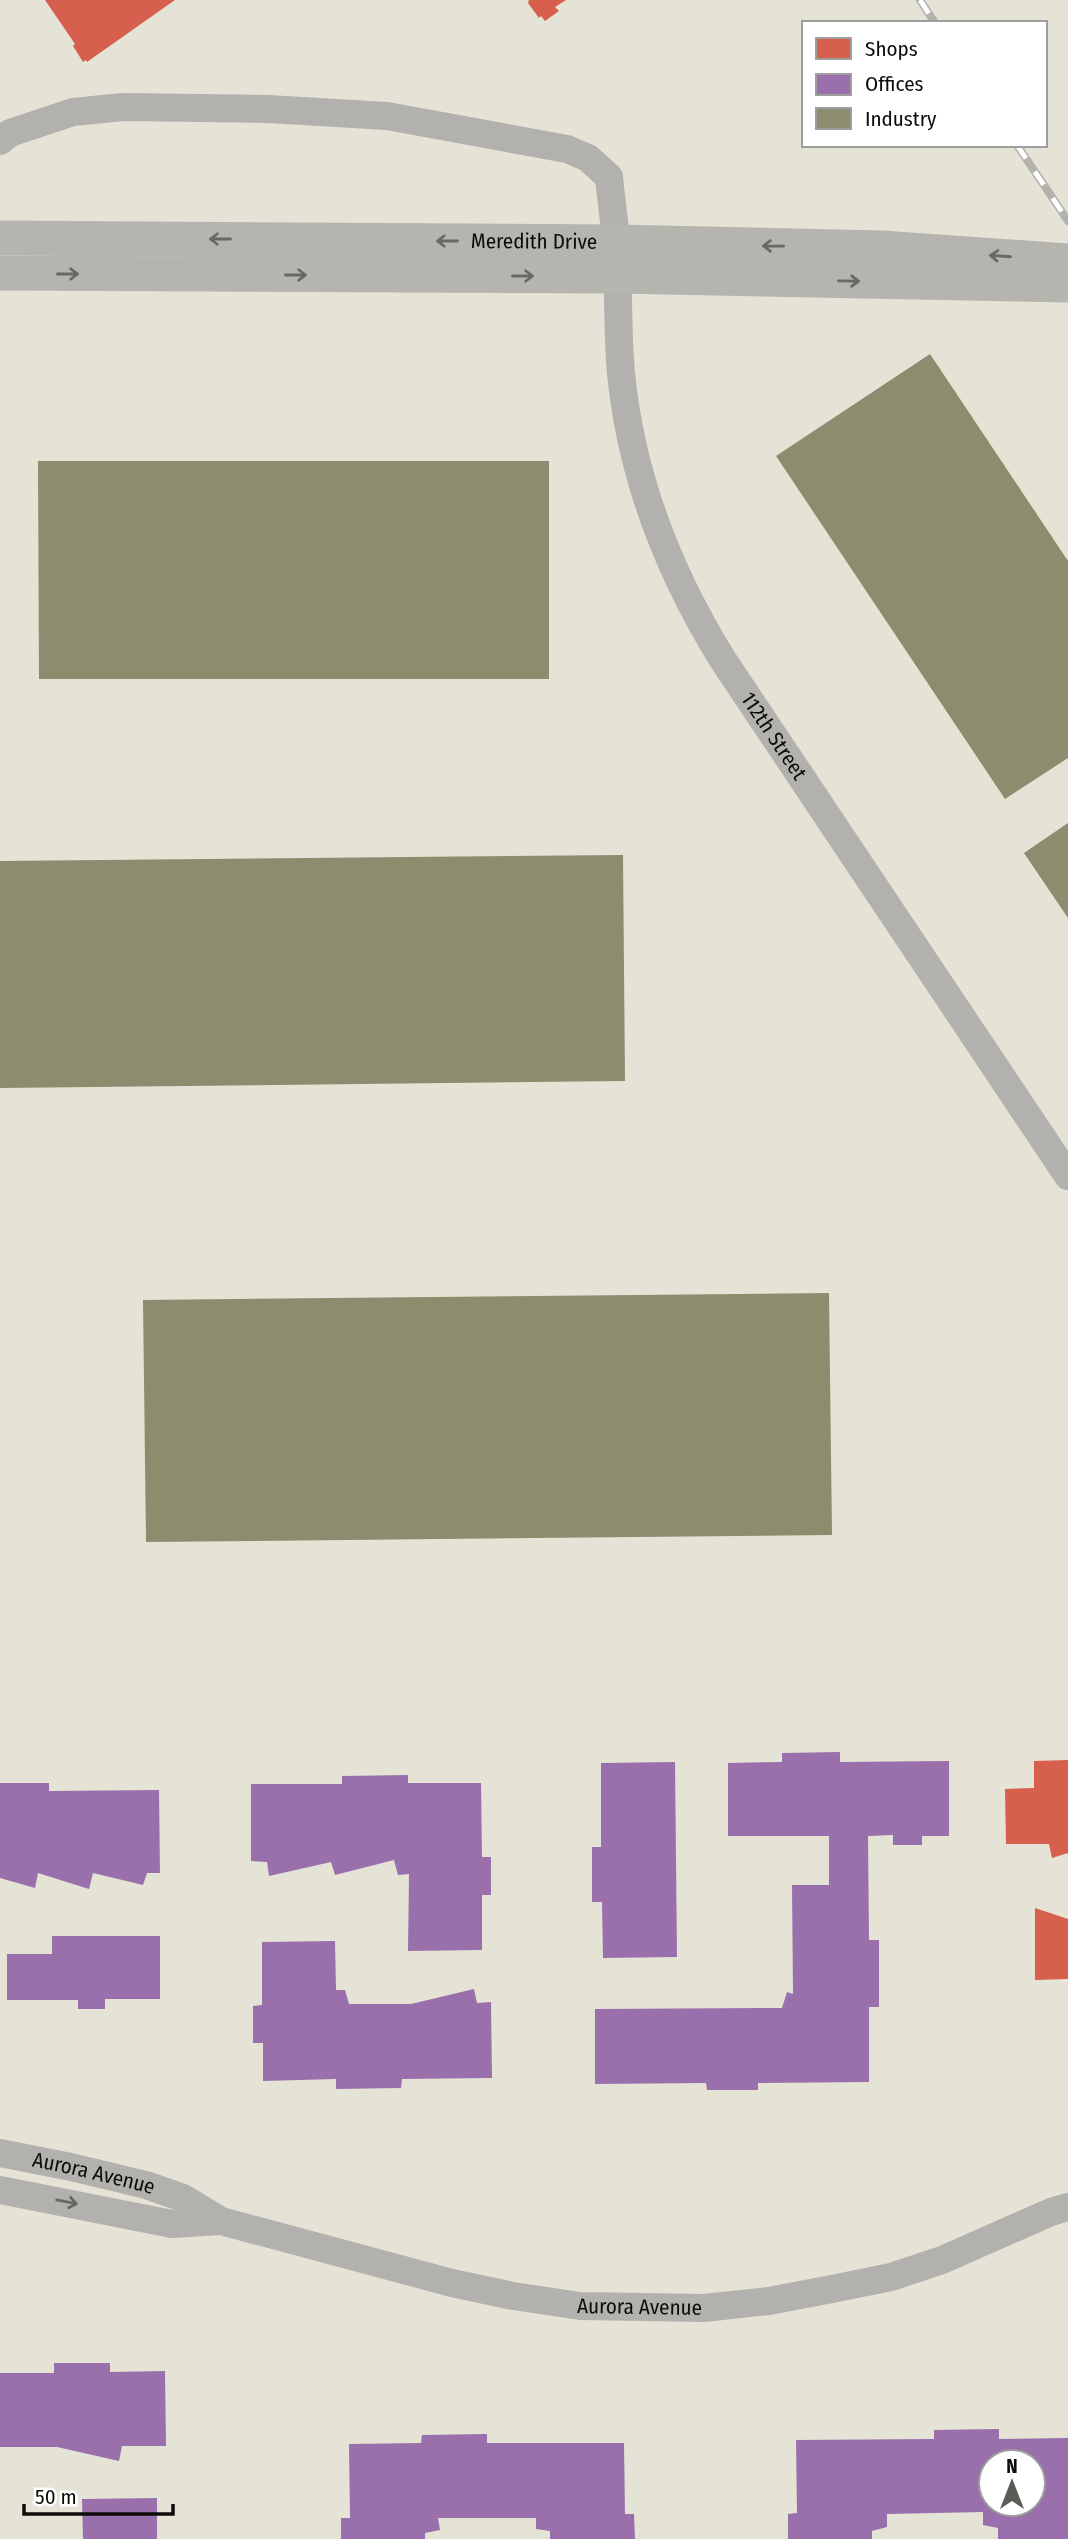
<svg xmlns="http://www.w3.org/2000/svg" width="1068" height="2539" font-family="'Fira Sans Condensed',sans-serif">
	<style>
		.built { fill: #e5e3d6; fill-rule: evenodd }
		.shops { fill: #d6604d }
		.offices { fill: #9970ab; fill-rule: evenodd }
		.industry { fill: #8c8c6e }
		.lines { fill: none; stroke-linecap: round; stroke-linejoin: round }
		.minor { stroke: #b2b1ae; stroke-width: 28 }
		.major { stroke: #b5b4af; stroke-width: 35 }
		.rail-casing { stroke: #b2b1ae; stroke-width: 8 }
		.rail { stroke: #fff; stroke-width: 5; stroke-dasharray: 16; stroke-linecap: butt }
		.oneway { stroke: #696864 }
		.oneway2 { stroke: #676763 }
		.labels { text-anchor: middle; stroke-width: 7; stroke-linejoin: round; paint-order: stroke }
		.street-label { font-size: 21px; fill: #0c0c08; stroke: #fff }
	</style>
	<rect width="100%" height="100%" fill="#f1f0ea"/>
	<g class="built">
		<path d="M 0,0 L 1068,0 L 1068,261 L 0,238 ZM 804,23 L 1045,23 L 1045,145 L 804,145 Z"/>
		<path d="M 0,273 L 1068,285 L 1068,2539 L 0,2539 ZM 991,2462 L 1033,2462 L 1033,2504 L 991,2504 Z"/>
	</g>
	<g class="shops">
		<polygon points="45,0 175,0 87,62 86,60 83,62 73,46 75,44"/>
		<polygon points="529,0 566,0 555,7 559,11 545,21 541,16 539,18 528,3"/>
		<polygon points="1068,1760 1068,1853 1052,1858 1049,1844 1006,1844 1005,1789 1034,1788 1034,1761"/>
		<polygon points="1035,1908 1068,1919 1068,1979 1035,1980"/>
	</g>
	<g class="offices">
		<polygon points="840,1752 840,1762 949,1761 949,1836 922,1836 922,1845 893,1845 893,1835 868,1836 869,1940 879,1940 879,2007 869,2007 869,2082 758,2083 758,2090 707,2090 706,2083 595,2084 595,2009 782,2008 787,1992 793,1994 792,1885 829,1885 829,1836 728,1836 728,1763 782,1762 782,1753"/>
		<polygon points="675,1762 677,1957 603,1958 602,1902 592,1902 592,1847 601,1847 601,1763"/>
		<polygon points="408,1775 408,1783 481,1783 482,1857 491,1857 491,1895 482,1895 482,1950 408,1951 409,1874 398,1875 394,1860 335,1875 331,1862 269,1876 267,1862 251,1861 251,1784 342,1784 342,1776"/>
		<polygon points="0,1783 49,1783 49,1791 159,1790 160,1873 147,1873 143,1885 93,1873 89,1889 38,1873 35,1888 0,1878"/>
		<polygon points="52,1936 160,1936 160,1999 105,1999 105,2009 78,2009 78,2000 7,2000 7,1954 52,1954"/>
		<polygon points="335,1941 336,1990 345,1990 349,2004 411,2004 474,1989 477,2003 491,2002 492,2078 402,2079 401,2088 336,2089 336,2079 263,2081 263,2043 253,2043 253,2006 262,2005 262,1942"/>
		<polygon points="54,2363 110,2363 110,2372 165,2371 166,2446 122,2446 119,2461 57,2447 0,2447 0,2373 54,2373"/>
		<path d="M 999,2429 L 999,2439 L 1068,2438 L 1068,2539 L 998,2539 L 998,2528 L 983,2525 L 983,2512 L 887,2514 L 887,2527 L 872,2531 L 872,2539 L 788,2539 L 788,2514 L 797,2513 L 796,2440 L 934,2439 L 934,2430 ZM 991,2462 L 1033,2462 L 1033,2504 L 991,2504 Z"/>
		<polygon points="487,2434 487,2443 624,2443 625,2514 634,2514 635,2539 550,2539 550,2531 536,2529 536,2518 438,2518 440,2530 425,2533 425,2539 341,2539 341,2518 350,2518 349,2444 421,2443 422,2435"/>
		<polygon points="157,2498 157,2539 83,2539 82,2499"/>
	</g>
	<g class="industry">
		<polygon points="930,354 1068,561 1068,758 1005,799 776,456"/>
		<polygon points="38,461 549,461 549,679 39,679"/>
		<polygon points="1068,823 1068,918 1024,853"/>
		<polygon points="623,855 625,1081 0,1088 0,861"/>
		<polygon points="829,1293 832,1535 146,1542 143,1300"/>
	</g>
	<g class="lines">
		<g class="minor">
			<path id="s1" d="M 0,141 L 10,133 L 73,112 L 123,107 L 268,109 L 387,116 L 567,149 L 588,158 L 609,177 C 611,198 614,219 616,240 C 619,284 617,329 621,373 C 631,476 669,573 723,660 L 1068,1176"/>
			<path id="s2" d="M 0,2153 L 71,2167 L 146,2185 L 183,2198 L 221,2221 L 452,2283 L 513,2296 L 580,2306 L 704,2308 L 769,2301 L 832,2289 L 891,2277 L 942,2260 L 1051,2212 L 1068,2207"/>
			<polyline points="0,2190 172,2224 221,2221"/>
		</g>
		<g class="major">
			<path id="s3" d="M 0,238 L 616,242 L 882,248 L 1068,261"/>
			<polyline points="0,273 616,276 1068,285"/>
		</g>
		<g class="rail-casing">
			<g id="rail">
				<polyline points="920,0 935,23"/>
				<polyline points="1017,145 1068,221"/>
			</g>
		</g>
		<use href="#rail" class="rail"/>
	</g>
	<defs><path id="oneway-shaft" d="M-6 0H5M1.5-3L5.5 0L1.5 3" fill="none" stroke-width="1.6" stroke-linecap="round" stroke-linejoin="round" transform="scale(1.75)"/></defs>
	<g class="oneway">
		<use href="#oneway-shaft" transform="translate(220 239) rotate(-180)"/>
		<use href="#oneway-shaft" transform="translate(447 241) rotate(-180)"/>
		<use href="#oneway-shaft" transform="translate(773 246) rotate(-179)"/>
		<use href="#oneway-shaft" transform="translate(1000 256) rotate(-176)"/>
		<use href="#oneway-shaft" transform="translate(68 274)"/>
		<use href="#oneway-shaft" transform="translate(296 275)"/>
		<use href="#oneway-shaft" transform="translate(523 276)"/>
		<use href="#oneway-shaft" transform="translate(849 281) rotate(1)"/>
	</g>
	<use class="oneway2" href="#oneway-shaft" transform="translate(67 2202) rotate(11)"/>
	<g class="labels">
		<g class="street-label">
			<text dy="7" stroke="none"><textPath href="#s3" startOffset="534">Meredith Drive</textPath></text>
			<text dy="7" stroke="none"><textPath href="#s1" startOffset="1223">112th Street</textPath></text>
			<text dy="7" stroke="none"><textPath href="#s2" startOffset="96">Aurora Avenue</textPath></text>
			<text dy="7" stroke="none"><textPath href="#s2" startOffset="662">Aurora Avenue</textPath></text>
		</g>
	</g>
	<rect x="802" y="21" width="245" height="126" fill="#ffffff" stroke="#9e9e9c" stroke-width="2"/>
	<rect x="816" y="38" width="35" height="21" fill="#d6604d" stroke="#9e9e9c" stroke-width="2"/>
	<text x="865" y="56" font-size="21" fill="#0c0c08">Shops</text>
	<rect x="816" y="74" width="35" height="21" fill="#9970ab" stroke="#9e9e9c" stroke-width="2"/>
	<text x="865" y="91" font-size="21" fill="#0c0c08">Offices</text>
	<rect x="816" y="108" width="35" height="21" fill="#8c8c6e" stroke="#9e9e9c" stroke-width="2"/>
	<text x="865" y="126" font-size="21" fill="#0c0c08">Industry</text>
	<g transform="translate(1012 2483)"><circle r="33" fill="#ffffff" stroke="#9e9e9c" stroke-width="2"/>
	<path d="M0-5L12 26L0 18L-12 26Z" fill="#5c5c57"/>
	<text y="-10" font-size="19" font-weight="bold" text-anchor="middle" fill="#0c0c08">N</text>
	</g>
	<path d="M24 2504v10h149v-10" fill="none" stroke="#0c0c08" stroke-width="3.5"/>
	<text x="35" y="2504" font-size="21" fill="#0c0c08" stroke="#ffffff" stroke-width="5" paint-order="stroke">50 m</text>
</svg>
